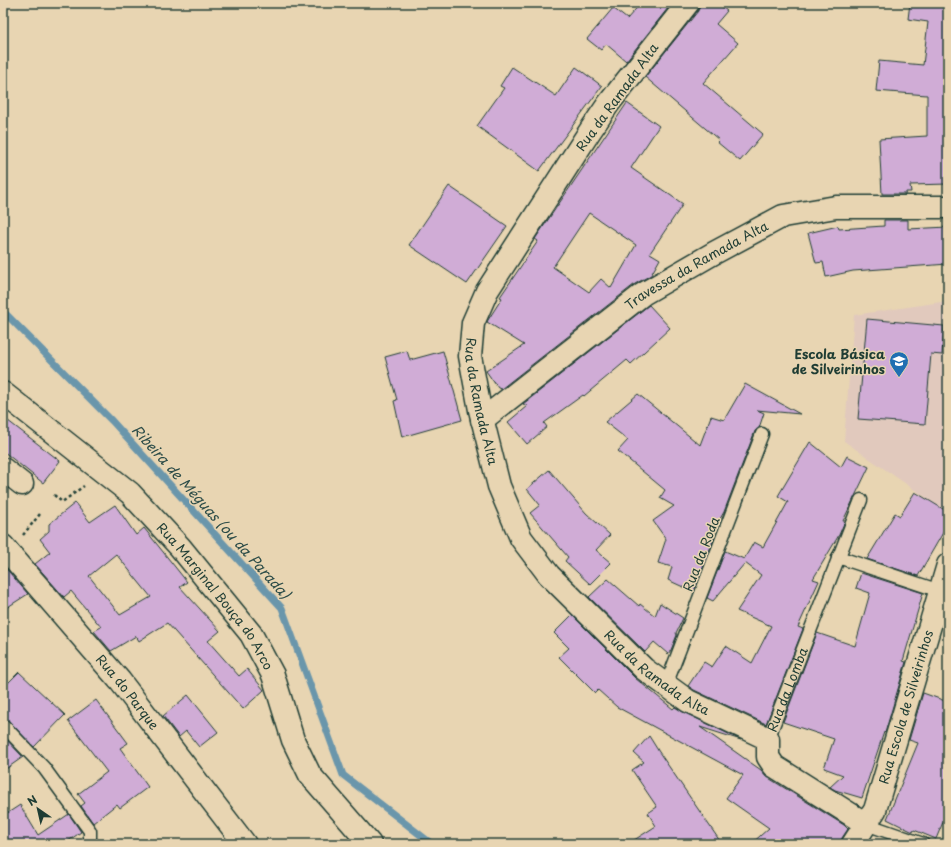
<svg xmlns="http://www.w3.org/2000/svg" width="951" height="847" font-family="'Playpen Sans',sans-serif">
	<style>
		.built { fill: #e1c9bd }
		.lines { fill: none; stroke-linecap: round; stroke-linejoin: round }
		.stream { stroke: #6b96ab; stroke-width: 7 }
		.building { fill: #d0acd6; stroke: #1f3d34; fill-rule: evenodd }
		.service-casing { stroke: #1f3d34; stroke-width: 15 }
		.minor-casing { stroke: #1f3d34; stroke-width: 25 }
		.path { stroke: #1f3d34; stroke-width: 2.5; stroke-dasharray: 3 3; stroke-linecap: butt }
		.service { stroke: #e8d5b2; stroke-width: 12 }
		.minor { stroke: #e8d5b2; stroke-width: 22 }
		.labels { text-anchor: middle; stroke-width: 3; stroke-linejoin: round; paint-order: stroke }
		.street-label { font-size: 13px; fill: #1f3d34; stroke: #e8d5b2 }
		.poi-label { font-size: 13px; font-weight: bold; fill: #1f3d34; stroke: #e8d5b2; text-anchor: end }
		.water-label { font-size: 14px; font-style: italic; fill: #2c4c48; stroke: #e8d5b2 }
	</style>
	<rect width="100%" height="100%" fill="#e8d5b2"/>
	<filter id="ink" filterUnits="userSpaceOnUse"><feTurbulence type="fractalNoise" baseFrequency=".025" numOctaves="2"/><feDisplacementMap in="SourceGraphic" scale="8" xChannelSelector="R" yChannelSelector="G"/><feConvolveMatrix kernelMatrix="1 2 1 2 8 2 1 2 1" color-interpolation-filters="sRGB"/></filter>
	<g filter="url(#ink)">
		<polygon class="built" points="948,301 948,513 844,441 854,315"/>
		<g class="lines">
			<polyline class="stream" points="3,311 112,421 282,608 343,775 432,844"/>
		</g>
		<g class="building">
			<polygon points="641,3 672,3 626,61 606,44 601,50 587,39 613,8 627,19"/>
			<polygon points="700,3 717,3 727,11 716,24 738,43 703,83 763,134 740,161 717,142 719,140 645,77 698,11"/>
			<polygon points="910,3 948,3 948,184 910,185 911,192 906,192 906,194 882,194 879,139 927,136 927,95 876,91 879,61 923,65 928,22 908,19"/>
			<polygon points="512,67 556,96 576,67 602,86 539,171 477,126 504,88 500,86"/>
			<path d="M 627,103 L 659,126 L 631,168 L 683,204 L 650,253 L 660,259 L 651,275 L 635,284 L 501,389 L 498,388 L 486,371 L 524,345 L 487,322 L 488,320 L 502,298 L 500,297 L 538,241 L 535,239 ZM 589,213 L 636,245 L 611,288 L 601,279 L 589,292 L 553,267 Z"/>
			<polygon points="449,186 507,226 467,284 409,245"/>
			<polygon points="884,220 908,220 908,229 948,227 948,264 853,271 826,277 823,262 816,263 808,233 838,226 839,229 884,226"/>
			<polygon points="649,305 670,328 631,364 627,360 584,396 583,395 544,423 547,427 527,444 508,422 527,406 523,404"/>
			<polygon points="867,319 944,326 942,355 931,354 925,424 858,419"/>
			<polygon points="407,351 410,360 443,351 462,420 402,437 394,401 397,400 385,357"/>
			<polygon points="745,384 800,414 757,410 764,413 759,428 755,431 724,512 710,536 714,538 694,592 668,580 672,567 658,563 666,539 653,521 674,506 660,498 665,490 618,451 628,440 605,422 638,394 700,445 711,416 724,420"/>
			<polygon points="3,417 60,461 43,483 3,451"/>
			<polygon points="810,442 841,467 847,456 869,467 843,521 845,521 839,535 813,579 819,581 798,627 803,629 766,724 694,690 688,686 704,662 712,667 726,646 752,663 771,626 737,611 761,575 745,563 713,601 707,598 725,551 744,559 754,542 763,547 788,502 778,496"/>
			<polygon points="549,470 586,513 610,535 596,550 611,563 590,584 565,561 568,557 530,513 540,505 527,489"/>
			<polygon points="915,492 948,512 948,524 918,576 867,559 895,513 900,516"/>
			<path d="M 75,503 L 90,522 L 115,505 L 136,535 L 144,528 L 187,582 L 180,587 L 220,631 L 208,641 L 239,676 L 247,669 L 264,690 L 243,709 L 167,623 L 139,641 L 136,636 L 111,651 L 94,631 L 101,627 L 71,591 L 64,597 L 35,564 L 50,552 L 40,539 L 49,531 L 49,524 ZM 116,554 L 151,597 L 120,615 L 89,576 Z"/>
			<polygon points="3,565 28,594 3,610"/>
			<polygon points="861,573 923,593 903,661 906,662 885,733 884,732 862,798 835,790 830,787 843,775 824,768 834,739 783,722 817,633 855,646 870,593 856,588"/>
			<polygon points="608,579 639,606 640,604 655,616 660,603 683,618 676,633 677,635 671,650 668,654 654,642 645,652 589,597"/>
			<polygon points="572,615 635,678 673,709 675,707 683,712 741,740 700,727 761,770 767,777 844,825 848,829 842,838 841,844 751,844 769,828 726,798 743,775 617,707 598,690 595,693 559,657 569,648 554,633"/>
			<polygon points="19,672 65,715 34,747 8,720 3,718 3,688"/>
			<polygon points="923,693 948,702 948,810 936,839 914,830 913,832 887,819 918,743 909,740"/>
			<polygon points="188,695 218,732 199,747 186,731 179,737 163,716"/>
			<polygon points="96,700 128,743 120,748 148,787 120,808 117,804 93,823 81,806 85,803 78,794 107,772 68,721"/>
			<polygon points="3,736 23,757 3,771"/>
			<polygon points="649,736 659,752 722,844 628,844 656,826 648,813 657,807 632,770 644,762 634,753"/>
			<polygon points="20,805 38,835 69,814 81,832 64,844 3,844 3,816"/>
		</g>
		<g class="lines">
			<g class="service-casing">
				<g id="service">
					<polyline points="838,557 940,591"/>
					<polyline points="666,685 762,434"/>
					<polyline points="3,725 44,768 90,831 90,844"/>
					<path id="s1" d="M 768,739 L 861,500"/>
					<polyline points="866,824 923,844"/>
				</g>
			</g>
			<g class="minor-casing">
				<g id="minor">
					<path id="s2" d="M 688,3 L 609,103 L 590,131 L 487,291 L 473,323 L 470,356 L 480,410 L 499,486 L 521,538 L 549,575 L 644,669 L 688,701 L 768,739 L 768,757 L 774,766 L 866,824"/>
					<path id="s3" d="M 3,393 L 130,493 L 180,547 L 251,634 L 273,675 L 293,740 L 310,775 L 370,844"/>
					<path id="s4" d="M 482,420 L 643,294 L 714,253 L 783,216 L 836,207 L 948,207"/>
					<polyline points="3,469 22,484"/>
					<path id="s5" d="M 3,546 L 120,681 L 245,844"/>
					<path id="s6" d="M 853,844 L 875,810 L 948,565"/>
				</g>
			</g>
			<g class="path">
				<polyline points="54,495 62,502 84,486"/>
				<polyline points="23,535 40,514"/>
			</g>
			<use href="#service" class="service"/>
			<use href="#minor" class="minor"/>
		</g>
	</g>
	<defs>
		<g id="school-pin" transform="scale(1)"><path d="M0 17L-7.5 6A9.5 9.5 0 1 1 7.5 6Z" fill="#1f6fb2" stroke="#e8d5b2"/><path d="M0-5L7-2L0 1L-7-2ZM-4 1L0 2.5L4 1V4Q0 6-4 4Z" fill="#fff"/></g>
	</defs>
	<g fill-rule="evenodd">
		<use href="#school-pin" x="899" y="361"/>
	</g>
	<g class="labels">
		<g class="street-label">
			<text transform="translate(617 97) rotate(-54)" y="5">Rua da Ramada Alta</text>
			<text dy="5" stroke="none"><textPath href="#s4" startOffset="265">Travessa da Ramada Alta</textPath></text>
			<text dy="5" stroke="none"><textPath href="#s2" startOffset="466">Rua da Ramada Alta</textPath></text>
			<text transform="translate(701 554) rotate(-69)" y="5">Rua da Roda</text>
			<text dy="5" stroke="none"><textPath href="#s3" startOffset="296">Rua Marginal Bouça do Arco</textPath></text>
			<text dy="5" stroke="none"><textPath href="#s2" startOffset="802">Rua da Ramada Alta</textPath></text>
			<text dy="5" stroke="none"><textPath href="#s1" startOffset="53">Rua da Lomba</textPath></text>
			<text dy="5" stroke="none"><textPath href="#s5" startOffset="192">Rua do Parque</textPath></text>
			<text dy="5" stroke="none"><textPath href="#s6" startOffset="148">Rua Escola de Silveirinhos</textPath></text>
		</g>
		<g class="poi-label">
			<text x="885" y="359">Escola Básica<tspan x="885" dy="15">de Silveirinhos</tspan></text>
		</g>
		<g class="water-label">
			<text transform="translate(211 512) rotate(48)" y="5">Ribeira de Méguas (ou da Parada)</text>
		</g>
	</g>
	<rect width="951" height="847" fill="none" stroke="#e8d5b2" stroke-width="16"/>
	<rect x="8" y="8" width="935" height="831" fill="none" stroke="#1f3d34" stroke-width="1.5" filter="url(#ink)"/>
	<g transform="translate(38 809) rotate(326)" stroke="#e8d5b2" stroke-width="3" paint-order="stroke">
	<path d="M0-3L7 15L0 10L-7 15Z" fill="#1f3d34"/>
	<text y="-6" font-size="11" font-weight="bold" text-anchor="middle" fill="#1f3d34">N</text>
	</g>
</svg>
